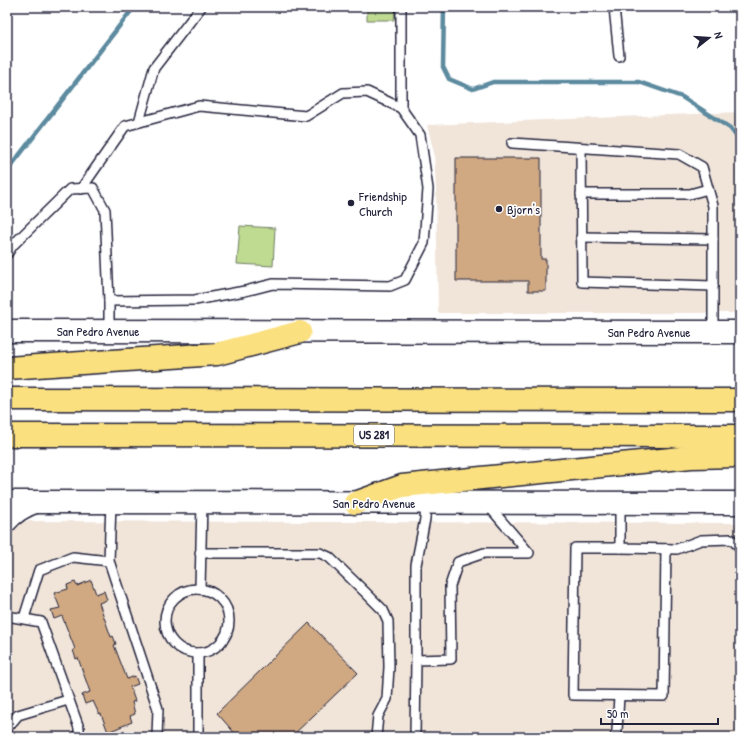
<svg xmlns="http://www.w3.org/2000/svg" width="747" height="744" font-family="'Patrick Hand',sans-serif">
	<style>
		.built { fill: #f1e5da }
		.green { fill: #bfda91; stroke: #707e66 }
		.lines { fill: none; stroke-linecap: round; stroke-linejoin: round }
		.stream { stroke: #5c8a9f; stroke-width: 4.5 }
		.building { fill: #d0a982; stroke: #22223b }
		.lane-casing { stroke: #22223b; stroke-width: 12 }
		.street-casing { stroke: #22223b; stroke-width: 21 }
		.secondary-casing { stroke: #22223b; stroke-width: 25 }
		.highway-casing { stroke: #22223b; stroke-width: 25 }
		.lane { stroke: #fff; stroke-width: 9 }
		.street { stroke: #fff; stroke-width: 18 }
		.secondary { stroke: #fff; stroke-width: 22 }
		.highway { stroke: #fbe080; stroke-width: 22 }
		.poi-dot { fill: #22223b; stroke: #fff; stroke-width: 1.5 }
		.labels { text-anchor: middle; stroke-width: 3.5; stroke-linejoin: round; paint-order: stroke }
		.shield { fill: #fff; stroke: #646476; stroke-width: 1 }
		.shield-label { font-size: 12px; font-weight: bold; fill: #22223b }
		.poi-label { font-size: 13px; fill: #22223b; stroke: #fff; text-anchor: start }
		.street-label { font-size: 13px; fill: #22223b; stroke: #fff }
	</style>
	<rect width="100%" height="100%" fill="#fff"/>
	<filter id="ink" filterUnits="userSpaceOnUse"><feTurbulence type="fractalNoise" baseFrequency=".025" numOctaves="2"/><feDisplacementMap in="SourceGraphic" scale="8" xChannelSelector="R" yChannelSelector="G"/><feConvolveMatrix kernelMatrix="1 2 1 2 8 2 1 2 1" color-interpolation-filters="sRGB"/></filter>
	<g filter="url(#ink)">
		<g class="built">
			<polygon points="740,112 740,313 438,313 436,188 434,153 427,125"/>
			<polygon points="7,521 740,523 740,737 7,737"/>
		</g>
		<g class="green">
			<polygon points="367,7 395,7 394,20 367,20"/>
			<polygon points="240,226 275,228 273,266 237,264"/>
		</g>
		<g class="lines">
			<g class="stream">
				<polyline points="444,7 443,67 449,79 473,89 493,82 639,82 682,97 730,128 740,141"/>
				<polyline points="7,171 134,7"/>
			</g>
		</g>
		<g class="building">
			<polygon points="456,158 541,158 541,259 546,259 546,291 528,291 528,281 456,281"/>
			<polygon points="91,580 96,594 104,591 107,600 99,603 111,637 113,636 116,644 114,645 127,679 135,676 138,684 130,687 135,701 132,702 135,714 130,716 132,722 108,732 101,714 99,714 93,701 85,704 82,695 90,692 78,658 76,659 73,650 75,649 62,616 54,619 51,610 60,608 54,593 68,589 67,585 75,582 77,586"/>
			<polygon points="309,623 358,673 291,737 238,737 217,713"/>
		</g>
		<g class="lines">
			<g class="lane-casing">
				<g id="lane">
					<polyline points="401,7 401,108"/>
					<polyline points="614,7 619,56"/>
					<polyline points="139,122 154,68 201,7"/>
					<polyline points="512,143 679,154 702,167 713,206 713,332"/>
					<polyline points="581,148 582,282 713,286"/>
					<polyline points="81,189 125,126 199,106 306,116 343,93 367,92 401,108 420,135 428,189 424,243 405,280 390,286 273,284 245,291 195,300 109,301"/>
					<polyline points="581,194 690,194 708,189"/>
					<polyline points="581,237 713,239"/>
					<polyline points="7,254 13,245 70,189 93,188 105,210 109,301 109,331"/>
					<polyline points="111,503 109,561 158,709 157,737"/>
					<polyline points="426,503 425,519 416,565 416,660 451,659 450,586 458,562 484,553 529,553 487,504"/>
					<polyline points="620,503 620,548 677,549 701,540 731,539 740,547"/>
					<polyline points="620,548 575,548 573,695 664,696 666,549"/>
					<polyline points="200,553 320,553 329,557 366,593 383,610 388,621 389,667 387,699 378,716 376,737"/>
					<polyline points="200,588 202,503"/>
					<circle cx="197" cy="621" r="32"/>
					<polyline points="7,616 41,622 79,728 79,737"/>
					<polyline points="24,618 39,570 73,557 109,561"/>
					<polyline points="198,653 198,737"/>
					<polyline points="7,728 18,715 68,700"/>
					<polyline points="415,737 416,660"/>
					<polyline points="615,737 617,731 619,696"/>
				</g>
			</g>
			<g class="street-casing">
				<path id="street" d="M 7,523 C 15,513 26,507 38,503"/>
			</g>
			<g class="secondary-casing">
				<g id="secondary">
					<polyline points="7,331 740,332"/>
					<polyline points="7,502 740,503"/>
				</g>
			</g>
			<g class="highway-casing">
				<g id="highway">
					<polyline points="7,368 217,354 300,332"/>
					<polyline points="7,399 740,400"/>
					<polyline points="7,435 740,436"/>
					<polyline points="355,503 402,486 691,457 740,456"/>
				</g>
			</g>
			<use href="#lane" class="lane"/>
			<use href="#street" class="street"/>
			<use href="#secondary" class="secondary"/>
			<use href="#highway" class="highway"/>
		</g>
	</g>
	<g class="poi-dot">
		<circle cx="351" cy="203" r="4"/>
		<circle cx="499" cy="209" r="4"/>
	</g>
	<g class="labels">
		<rect class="shield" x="354" y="425" width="40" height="20" rx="3"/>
		<g class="shield-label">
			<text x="374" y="439">US 281</text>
		</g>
		<g class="poi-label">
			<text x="359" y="201">Friendship<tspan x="359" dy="15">Church</tspan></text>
			<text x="507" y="214">Bjorn's</text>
		</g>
		<g class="street-label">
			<text x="98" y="336">San Pedro Avenue</text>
			<text x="649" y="337">San Pedro Avenue</text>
			<text x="374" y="508">San Pedro Avenue</text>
		</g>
	</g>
	<rect width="747" height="744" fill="none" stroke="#fff" stroke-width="24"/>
	<rect x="12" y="12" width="723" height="720" fill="none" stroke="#22223b" stroke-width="1.5" filter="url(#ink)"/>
	<g transform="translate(709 38) rotate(73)" stroke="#ffffff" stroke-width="3" paint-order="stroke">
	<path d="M0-3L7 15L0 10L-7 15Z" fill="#22223b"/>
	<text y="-6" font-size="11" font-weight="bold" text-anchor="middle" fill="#22223b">N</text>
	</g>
	<path d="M601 718v6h117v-6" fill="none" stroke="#22223b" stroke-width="2"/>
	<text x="607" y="718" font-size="12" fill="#22223b" stroke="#ffffff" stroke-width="3" paint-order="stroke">50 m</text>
</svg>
